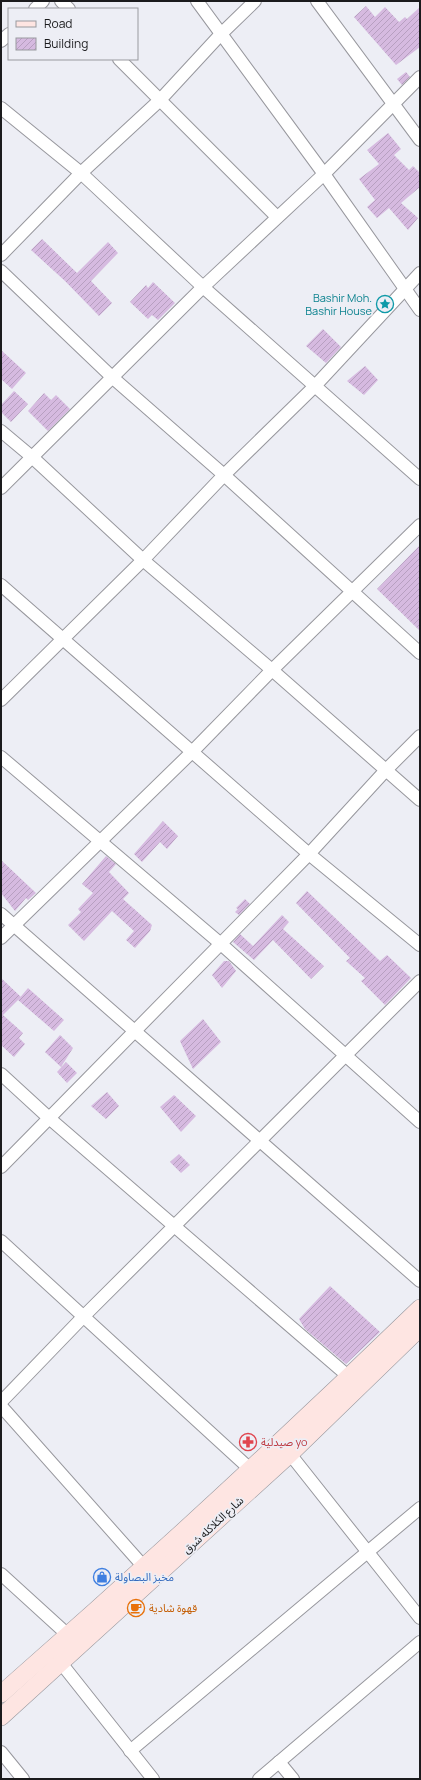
<svg xmlns="http://www.w3.org/2000/svg" width="421" height="1780" font-family="Manrope,'Noto Sans Arabic',sans-serif">
	<style>
		.building { fill: url(#building-hatch) }
		.lines { fill: none; stroke-linecap: round; stroke-linejoin: round }
		.street-casing { stroke: #97979d; stroke-width: 14 }
		.secondary-casing { stroke: #97979d; stroke-width: 18 }
		.street { stroke: #fff; stroke-width: 12 }
		.secondary { stroke: #fee5e2; stroke-width: 17 }
		.labels { text-anchor: middle; stroke-width: 3.5; stroke-linejoin: round; paint-order: stroke }
		.culture-label { font-size: 11px; fill: #0d838f; stroke: #edeef5; text-anchor: end }
		.health-label { font-size: 11px; fill: #be3a42; stroke: #edeef5; text-anchor: start }
		.street-label { font-size: 11px; fill: #1b1b1d; stroke: #edeef5 }
		.shop-label { font-size: 11px; fill: #366cbe; stroke: #edeef5; text-anchor: start }
		.food-label { font-size: 11px; fill: #c56008; stroke: #edeef5; text-anchor: start }
	</style>
	<defs>
		<pattern id="building-hatch" width="6" height="6" patternUnits="userSpaceOnUse"><rect width="6" height="6" fill="#d6bae0"/><path d="M-1 1l2-2M0 6l6-6M5 7l2-2" fill="none" stroke="#b79fc0"/></pattern>
	</defs>
	<rect width="100%" height="100%" fill="#edeef5"/>
	<g class="building">
		<polygon points="366,6 375,17 385,7 399,22 405,17 407,19 420,7 420,47 396,65 354,17"/>
		<polygon points="406,72 410,77 402,85 397,79"/>
		<polygon points="388,133 401,149 394,155 409,170 413,166 420,173 420,187 401,203 418,218 408,230 389,208 377,218 367,207 375,200 359,179 379,164 367,150"/>
		<polygon points="42,239 77,273 108,242 118,253 91,281 112,303 99,316 65,281 31,250"/>
		<polygon points="153,282 175,303 158,320 152,315 148,319 130,302 146,285 148,288"/>
		<polygon points="323,329 341,347 326,363 306,346"/>
		<polygon points="1,350 26,373 12,389 1,379"/>
		<polygon points="365,366 378,380 364,395 347,381"/>
		<polygon points="14,391 28,404 11,422 1,412 1,405"/>
		<polygon points="44,393 51,400 56,395 70,409 48,431 28,411"/>
		<polygon points="420,545 420,631 377,589"/>
		<polygon points="163,821 178,836 167,849 160,842 142,862 134,854"/>
		<polygon points="106,856 116,864 109,872 129,893 123,899 152,925 150,931 135,948 126,940 134,931 112,911 84,941 68,925 81,912 78,909 93,893 82,884"/>
		<polygon points="1,860 36,893 28,900 26,898 15,911 1,893"/>
		<polygon points="307,891 380,961 387,955 411,978 385,1005 361,981 365,978 346,961 350,958 296,903"/>
		<polygon points="245,899 250,904 239,915 235,912 238,909 236,908"/>
		<polygon points="282,915 289,922 283,929 324,966 311,979 273,940 254,960 233,942 240,934 253,946"/>
		<polygon points="224,961 229,961 236,971 222,988 212,975"/>
		<polygon points="1,978 21,997 3,1015 23,1033 19,1038 25,1044 14,1057 1,1045"/>
		<polygon points="28,988 64,1020 54,1031 18,1000"/>
		<polygon points="203,1019 221,1042 193,1069 180,1041"/>
		<polygon points="60,1035 73,1048 61,1067 45,1052"/>
		<polygon points="66,1062 77,1073 67,1083 57,1072"/>
		<polygon points="107,1092 119,1106 106,1119 91,1106"/>
		<polygon points="174,1095 196,1116 181,1132 160,1107"/>
		<polygon points="179,1154 190,1165 181,1173 170,1162"/>
		<polygon points="330,1286 380,1332 346,1364 305,1329 299,1319"/>
	</g>
	<g class="lines">
		<g class="street-casing">
			<g id="street">
				<polyline points="61,1 69,9"/>
				<polyline points="197,1 324,174 420,310"/>
				<polyline points="317,1 420,140"/>
				<polyline points="35,9 43,1"/>
				<polyline points="1,41 9,34"/>
				<polyline points="119,59 277,217"/>
				<polyline points="1,108 81,173 203,287 420,479"/>
				<polyline points="1,255 81,173 160,100 221,34 255,1"/>
				<polyline points="1,271 113,378 224,475 420,653"/>
				<polyline points="1,431 32,457 143,560 272,670 420,800"/>
				<polyline points="1,488 203,287 324,174 420,77"/>
				<polyline points="1,585 309,854 420,945"/>
				<polyline points="1,700 143,560 224,475 315,386 420,273"/>
				<polyline points="1,757 221,944 420,1122"/>
				<polyline points="1,914 420,1281"/>
				<polyline points="1,938 193,751 272,670 420,525"/>
				<polyline points="1,1074 49,1118 348,1376"/>
				<polyline points="1,1167 309,854 386,770 420,736"/>
				<polyline points="1,1241 250,1469"/>
				<polyline points="1,1402 83,1317 420,981"/>
				<polyline points="1,1406 144,1567"/>
				<polyline points="290,1454 420,1618"/>
				<polyline points="1,1574 68,1635"/>
				<polyline points="61,1663 153,1779"/>
				<polyline points="130,1751 420,1508"/>
				<polyline points="1,1752 23,1779"/>
				<polyline points="279,1762 293,1779"/>
				<polyline points="259,1779 420,1642"/>
			</g>
		</g>
		<g class="secondary-casing">
			<g id="secondary">
				<path d="M 1,1694 C 144,1569 284,1440 420,1308"/>
				<polyline points="1,1717 290,1454 420,1328"/>
			</g>
		</g>
		<use href="#street" class="street"/>
		<use href="#secondary" class="secondary"/>
	</g>
	<defs>
		<g id="sight-ring" transform="scale(0.9)"><circle r="9.5" fill="#edeef5" stroke="#0f9aa8" stroke-width="1.5"/><path d="M0-6L1.8-2.2L6-1.7L2.9 1.2L3.7 5.4L0 3.3L-3.7 5.4L-2.9 1.2L-6-1.7L-1.8-2.2Z" fill="#0f9aa8"/></g>
		<g id="pharmacy-ring" transform="scale(0.9)"><circle r="9.5" fill="#edeef5" stroke="#e0444e" stroke-width="1.5"/><path d="M-2-6h4v4h4v4h-4v4h-4v-4h-4v-4h4Z" fill="#e0444e"/></g>
		<g id="shop-ring" transform="scale(0.9)"><circle r="9.5" fill="#edeef5" stroke="#3f7fe0" stroke-width="1.5"/><path d="M-5-2.5h2.3a2.7 3.5 0 0 1 5.4 0H5L5.5 6h-11ZM-1.5-2.5h3a1.5 2.3 0 0 0-3 0Z" fill="#3f7fe0"/></g>
		<g id="cafe-ring" transform="scale(0.9)"><circle r="9.5" fill="#edeef5" stroke="#e8710a" stroke-width="1.5"/><path d="M-5.5-4.5H6V0H3Q3 3.5 0 3.5H-2.5Q-5.5 3.5-5.5 0ZM3-3.2v2h1.7v-2ZM-6 4.5H4V6H-6Z" fill="#e8710a"/></g>
	</defs>
	<g fill-rule="evenodd">
		<use href="#sight-ring" x="385" y="304"/>
		<use href="#pharmacy-ring" x="248" y="1442"/>
		<use href="#shop-ring" x="102" y="1577"/>
		<use href="#cafe-ring" x="136" y="1608"/>
	</g>
	<g class="labels">
		<g class="culture-label">
			<text x="372" y="302">Bashir Moh.<tspan x="372" dy="13">Bashir House</tspan></text>
		</g>
		<g class="health-label">
			<text x="261" y="1446">صيدلية yo</text>
		</g>
		<g class="street-label">
			<text transform="translate(213 1525) rotate(-43)" y="4">شارع الكلاكله شرق</text>
		</g>
		<g class="shop-label">
			<text x="115" y="1581">مخبز البصاولة</text>
		</g>
		<g class="food-label">
			<text x="149" y="1612">قهوة شادية</text>
		</g>
	</g>
	<rect width="421" height="1780" fill="none" stroke="#1b1b1d" stroke-width="4"/>
	<rect x="8" y="8" width="130" height="52" fill="#edeef5" stroke="#999a9f"/>
	<rect x="16" y="21" width="20" height="6" fill="#fee5e2" stroke="#999a9f"/>
	<text x="44" y="28" font-size="12" fill="#1b1b1d">Road</text>
	<rect x="16" y="38" width="20" height="12" fill="url(#building-hatch)" stroke="#999a9f"/>
	<text x="44" y="48" font-size="12" fill="#1b1b1d">Building</text>
</svg>
